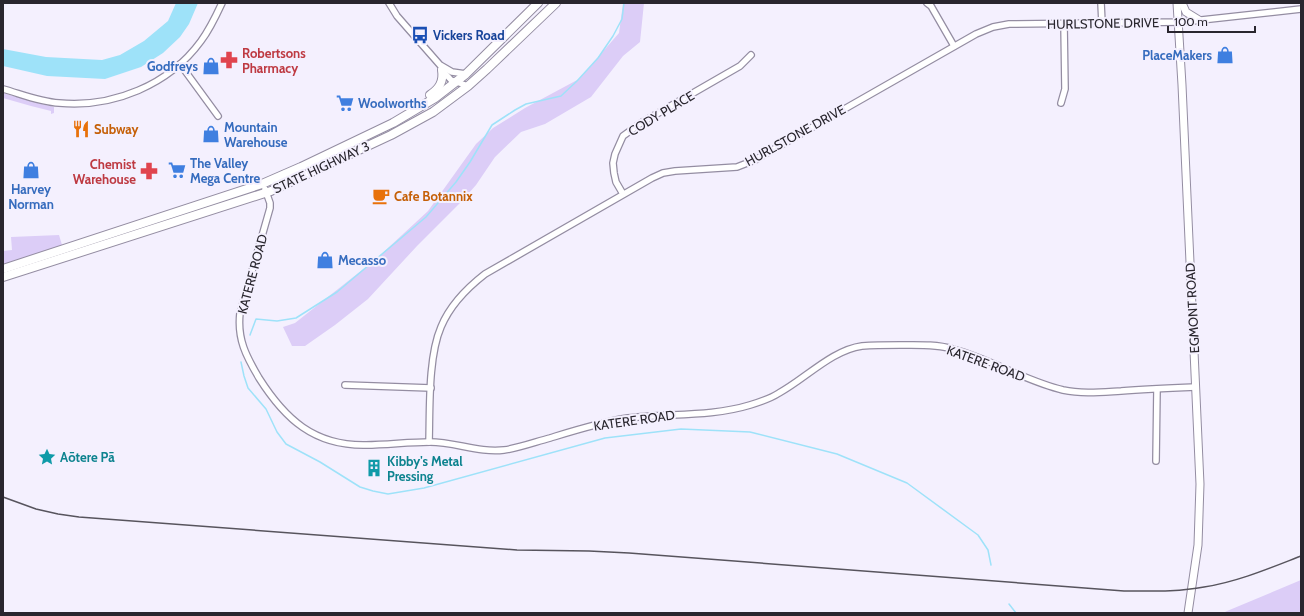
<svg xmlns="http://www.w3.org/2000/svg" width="1304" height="616" font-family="Cabin,sans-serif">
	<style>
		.green { fill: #dccdf7 }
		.water { fill: #9ee2f9 }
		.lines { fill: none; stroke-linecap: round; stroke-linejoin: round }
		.stream { stroke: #9ee2f9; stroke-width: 1.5 }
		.minor-casing { stroke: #948da2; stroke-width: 8 }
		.major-casing { stroke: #948da2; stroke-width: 9 }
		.highway-casing { stroke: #948da2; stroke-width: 10 }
		.minor { stroke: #fff; stroke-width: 5.5 }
		.major { stroke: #fff; stroke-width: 7 }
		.highway { stroke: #fff; stroke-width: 8 }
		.rail { stroke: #57545d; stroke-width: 1.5 }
		.labels { text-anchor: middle; stroke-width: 4; stroke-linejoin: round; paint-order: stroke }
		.street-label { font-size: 13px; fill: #29262e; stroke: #f4f0fe }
		.transit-label { font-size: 13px; font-weight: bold; fill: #164399; stroke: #f4f0fe; text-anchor: start }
		.health-label { font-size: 13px; font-weight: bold; fill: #be3a42; stroke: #f4f0fe; text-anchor: start }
		.shop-label { font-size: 13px; font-weight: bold; fill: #366cbe; stroke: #f4f0fe; text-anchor: start }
		.food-label { font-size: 13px; font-weight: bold; fill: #c56008; stroke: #f4f0fe; text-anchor: start }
		.culture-label { font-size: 13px; font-weight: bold; fill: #0d838f; stroke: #f4f0fe; text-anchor: start }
	</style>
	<rect width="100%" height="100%" fill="#f4f0fe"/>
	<g class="green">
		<polygon points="623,3 644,3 640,42 623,56 591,97 545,124 521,132 495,157 476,185 461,202 417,246 368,299 335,325 305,346 292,346 283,327 295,323 376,259 428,211 476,144 493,128 525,108 579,79 619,33"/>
		<polygon points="3,93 41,104 54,107 54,113 51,114 51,111 31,106 3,98"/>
		<polygon points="59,235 62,245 3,265 3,251 12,250 11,237"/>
		<polygon points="1301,580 1301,613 1223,613 1227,611"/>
	</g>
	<polygon class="water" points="176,3 198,3 189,24 180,37 163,53 141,67 105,79 47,76 3,66 3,49 46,57 102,60 120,55 144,41 168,21"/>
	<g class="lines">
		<g class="stream">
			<polyline points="250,335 256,319 277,321 296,318 337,292 426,217 456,182 470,162 492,125 515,110 526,104 561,96 577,81 598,58 613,36 622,19 624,3"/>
			<polyline points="241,362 244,376 248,388 266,409 277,432 286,444 320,462 360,487 373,491 388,494 424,488 605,438 681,429 750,432 837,454 907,483 978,535 988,550 991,565"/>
			<polyline points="1009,604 1016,613"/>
		</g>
		<g class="minor-casing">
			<g id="minor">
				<polyline points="389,3 397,16 440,65 452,72 466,74"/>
				<polyline points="927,3 931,6 954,46"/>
				<polyline points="1101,3 1102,23"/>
				<polyline points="180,64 218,116"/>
				<polyline points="442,70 451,80 468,86"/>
				<path d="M 3,89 C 21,94 40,102 59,103 C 113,108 169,85 201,41 C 210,29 216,16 222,3"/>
				<polyline points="1061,103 1065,89 1064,24"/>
				<path d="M 265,189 L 270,203 L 270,208 L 240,313 C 237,339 246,356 259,378 C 285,419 314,446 366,445 C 387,445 408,442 430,442 C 455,442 479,453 504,450 C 519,448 535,442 550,438 C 576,430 601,422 628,418 C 667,413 711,417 750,405 C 760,402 770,399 779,393 C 805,379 832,350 862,346 C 875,345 887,345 900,345 C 917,345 936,344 953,349 C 991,359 1025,381 1063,390 C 1082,394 1102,392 1121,391 C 1146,389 1171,388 1196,387"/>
				<polyline points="623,194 616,182 614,173 613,163 615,154 623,136 641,123 740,66 751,55"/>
				<polyline points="345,385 431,388"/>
				<path d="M 429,442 C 430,409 428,357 441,327 C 450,305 467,288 485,274 L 652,178 L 663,173 L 675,171 L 737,167 L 755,160 L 976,34 L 993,27 L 1009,24 L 1183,22 L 1301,9"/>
				<polyline points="1156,461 1157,389"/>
			</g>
		</g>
		<g class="major-casing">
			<g id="major">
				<polyline points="1177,3 1182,85 1200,484 1198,545 1188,613"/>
				<polyline points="1182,3 1186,12 1199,20"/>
			</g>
		</g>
		<g class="highway-casing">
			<g id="highway">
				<path d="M 430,95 C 439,89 444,82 442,70"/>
				<polyline points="3,269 262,184 301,167 393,123 435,98 466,74 538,3"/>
				<polyline points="3,277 271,191 391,135 433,112 468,86 487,69 556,3"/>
			</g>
		</g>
		<use href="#minor" class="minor"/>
		<use href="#major" class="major"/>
		<use href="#highway" class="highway"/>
		<path class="rail" d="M 3,497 L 36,509 L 58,514 L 79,517 L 517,550 L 589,551 L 629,553 L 1124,591 C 1151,591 1178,592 1204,587 C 1237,582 1270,568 1301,556"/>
	</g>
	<defs>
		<g id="bus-bare" transform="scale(1.38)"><path d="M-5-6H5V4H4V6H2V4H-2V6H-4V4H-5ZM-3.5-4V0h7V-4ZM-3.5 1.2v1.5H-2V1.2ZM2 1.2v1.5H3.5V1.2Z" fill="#1a4fb4" stroke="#f4f0fe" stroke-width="2.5" paint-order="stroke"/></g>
		<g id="shop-bare" transform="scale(1.38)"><path d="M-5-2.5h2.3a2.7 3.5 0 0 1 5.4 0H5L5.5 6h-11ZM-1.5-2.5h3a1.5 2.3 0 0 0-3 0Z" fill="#3f7fe0" stroke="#f4f0fe" stroke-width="2.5" paint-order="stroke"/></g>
		<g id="pharmacy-bare" transform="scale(1.38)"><path d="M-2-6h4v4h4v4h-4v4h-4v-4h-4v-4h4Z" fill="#e0444e" stroke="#f4f0fe" stroke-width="2.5" paint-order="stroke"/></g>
		<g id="supermarket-bare" transform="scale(1.38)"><path d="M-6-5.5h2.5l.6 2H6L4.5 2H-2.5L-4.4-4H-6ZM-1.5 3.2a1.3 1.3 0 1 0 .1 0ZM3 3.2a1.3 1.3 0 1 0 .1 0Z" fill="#3f7fe0" stroke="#f4f0fe" stroke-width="2.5" paint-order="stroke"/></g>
		<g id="restaurant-bare" transform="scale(1.38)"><path d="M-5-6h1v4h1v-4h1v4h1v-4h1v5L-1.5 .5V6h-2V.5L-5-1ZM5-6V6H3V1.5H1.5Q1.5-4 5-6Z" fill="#e8710a" stroke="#f4f0fe" stroke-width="2.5" paint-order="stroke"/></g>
		<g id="cafe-bare" transform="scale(1.38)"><path d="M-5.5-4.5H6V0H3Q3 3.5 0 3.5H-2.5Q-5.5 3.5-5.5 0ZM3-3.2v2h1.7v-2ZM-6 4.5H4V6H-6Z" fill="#e8710a" stroke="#f4f0fe" stroke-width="2.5" paint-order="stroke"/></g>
		<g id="sight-bare" transform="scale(1.38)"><path d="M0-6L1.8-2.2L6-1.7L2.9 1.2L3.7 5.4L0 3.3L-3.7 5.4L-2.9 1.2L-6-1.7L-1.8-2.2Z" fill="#0f9aa8" stroke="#f4f0fe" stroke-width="2.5" paint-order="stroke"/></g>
		<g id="building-bare" transform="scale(1.38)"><path d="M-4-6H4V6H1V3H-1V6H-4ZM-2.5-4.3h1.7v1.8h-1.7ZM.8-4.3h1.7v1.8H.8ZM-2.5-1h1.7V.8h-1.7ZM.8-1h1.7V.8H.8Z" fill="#0f9aa8" stroke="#f4f0fe" stroke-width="2.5" paint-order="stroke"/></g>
	</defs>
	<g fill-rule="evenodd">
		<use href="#bus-bare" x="420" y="35"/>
		<use href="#shop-bare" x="1225" y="55"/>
		<use href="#pharmacy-bare" x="229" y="60"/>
		<use href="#shop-bare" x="211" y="66"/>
		<use href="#supermarket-bare" x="345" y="103"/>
		<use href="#restaurant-bare" x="81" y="129"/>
		<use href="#shop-bare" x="211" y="134"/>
		<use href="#shop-bare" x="31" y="170"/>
		<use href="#supermarket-bare" x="177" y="170"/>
		<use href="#pharmacy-bare" x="149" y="171"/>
		<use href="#cafe-bare" x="381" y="196"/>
		<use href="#shop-bare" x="325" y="260"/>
		<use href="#sight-bare" x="47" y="457"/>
		<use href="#building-bare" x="374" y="468"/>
	</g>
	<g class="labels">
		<g class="street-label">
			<text transform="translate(1103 23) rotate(-1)" y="5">HURLSTONE DRIVE</text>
			<text transform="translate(661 113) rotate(-31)" y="5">CODY PLACE</text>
			<text transform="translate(795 135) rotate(-29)" y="5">HURLSTONE DRIVE</text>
			<text transform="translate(321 167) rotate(-25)" y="5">STATE HIGHWAY 3</text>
			<text transform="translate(252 274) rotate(-75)" y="5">KATERE ROAD</text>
			<text transform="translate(1192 308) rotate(-93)" y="5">EGMONT ROAD</text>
			<text transform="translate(986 363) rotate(20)" y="5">KATERE ROAD</text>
			<text transform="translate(634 420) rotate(-8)" y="5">KATERE ROAD</text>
		</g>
		<g class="transit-label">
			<text x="433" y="40">Vickers Road</text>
		</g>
		<g class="health-label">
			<text x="242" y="58">Robertsons<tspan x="242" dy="15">Pharmacy</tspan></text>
			<text x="136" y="169" text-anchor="end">Chemist<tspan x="136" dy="15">Warehouse</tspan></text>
		</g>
		<g class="shop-label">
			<text x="1212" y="60" text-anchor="end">PlaceMakers</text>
			<text x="198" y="71" text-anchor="end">Godfreys</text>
			<text x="358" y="108">Woolworths</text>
			<text x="224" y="132">Mountain<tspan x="224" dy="15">Warehouse</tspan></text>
			<text x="190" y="168">The Valley<tspan x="190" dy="15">Mega Centre</tspan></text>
			<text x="31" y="194" text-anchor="middle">Harvey<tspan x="31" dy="15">Norman</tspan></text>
			<text x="338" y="265">Mecasso</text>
		</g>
		<g class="food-label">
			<text x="94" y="134">Subway</text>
			<text x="394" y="201">Cafe Botannix</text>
		</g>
		<g class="culture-label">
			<text x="60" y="462">Aōtere Pā</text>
			<text x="387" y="466">Kibby's Metal<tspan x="387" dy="15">Pressing</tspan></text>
		</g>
	</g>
	<rect width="1304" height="616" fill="none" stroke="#29262e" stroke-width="8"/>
	<path d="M1168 26v6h87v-6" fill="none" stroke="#29262e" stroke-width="2"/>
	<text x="1174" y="26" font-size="12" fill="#29262e" stroke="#f4f0fe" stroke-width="3" paint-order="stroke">100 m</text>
</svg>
